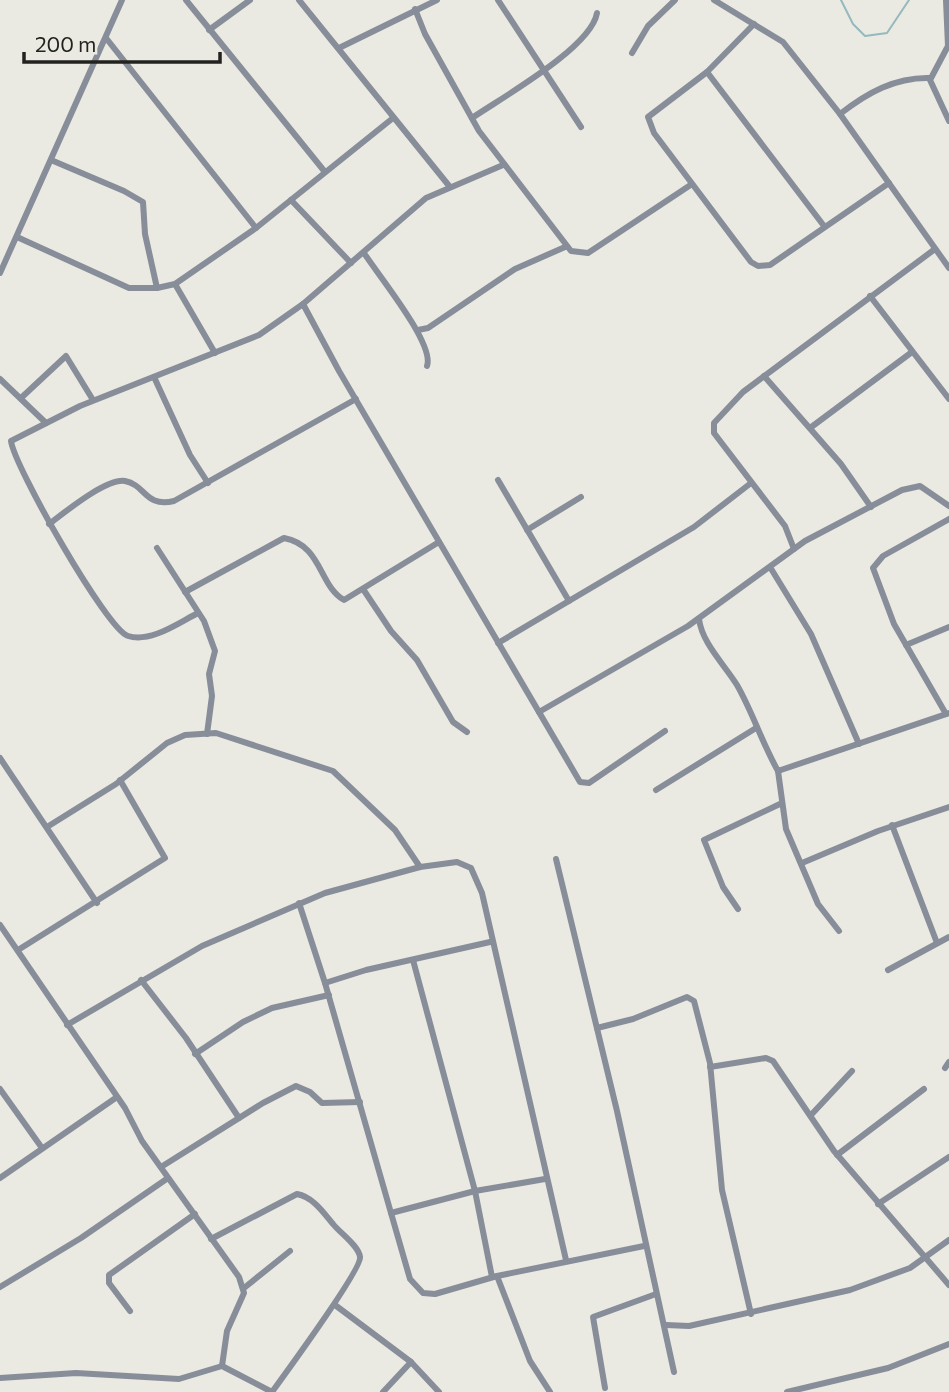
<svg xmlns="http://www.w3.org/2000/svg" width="949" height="1392" font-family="Commissioner,sans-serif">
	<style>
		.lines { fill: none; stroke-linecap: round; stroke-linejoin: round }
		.stream { stroke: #94babd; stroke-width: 2 }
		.minor { stroke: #878e99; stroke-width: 6 }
	</style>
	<rect width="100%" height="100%" fill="#eae9e2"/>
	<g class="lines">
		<polyline class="stream" points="841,0 853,24 865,36 887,33 909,0"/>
		<g class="minor">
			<polyline points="186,0 325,172"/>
			<polyline points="299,0 450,187"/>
			<polyline points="498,0 581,127"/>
			<polyline points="714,0 783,42 840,114 949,268"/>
			<polyline points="946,0 948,46 930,80 949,121"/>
			<polyline points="415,9 425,34 479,131 571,251 588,253 692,184"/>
			<polyline points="754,24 707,72 648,117 654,133 751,262 758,266 770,265 889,183"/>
			<polyline points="209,30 250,0"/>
			<polyline points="106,38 256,228"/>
			<polyline points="339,48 437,0"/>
			<polyline points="632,53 648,26 675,0"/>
			<polyline points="707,72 824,226"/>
			<path d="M 840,114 C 867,93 895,77 930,78"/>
			<path d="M 472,118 C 501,98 591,48 597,13"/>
			<polyline points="51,160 124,191 143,202 145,234 157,288"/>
			<polyline points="291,200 351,263"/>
			<polyline points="17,237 129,288 157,288 175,284 256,228 393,118"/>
			<path d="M 364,253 C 378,275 435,344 427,366"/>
			<polyline points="0,273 122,0"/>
			<polyline points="175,284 215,353"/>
			<polyline points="870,296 949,399"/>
			<polyline points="303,304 339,371 580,782 589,783 665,731"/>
			<polyline points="418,330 428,328 515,269 565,247"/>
			<polyline points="764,376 841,464 871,507"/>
			<polyline points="154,377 190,455 208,483"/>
			<polyline points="0,379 46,423"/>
			<polyline points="21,398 66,356 93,400"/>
			<polyline points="810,428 912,352"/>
			<polyline points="498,480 569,601"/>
			<path d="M 49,524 C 64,513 106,478 125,481 C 146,485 145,508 174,501 L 356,399"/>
			<polyline points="527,530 581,497"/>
			<polyline points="157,548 204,621 215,651 209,674 212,696 207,734"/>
			<polyline points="794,549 785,526 714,433 714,423 743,392 935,249"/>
			<polyline points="770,567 811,634 859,744"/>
			<polyline points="363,589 391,631 417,660 453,722 467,732"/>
			<path d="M 185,592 L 284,538 C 322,545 319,586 344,600 L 439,542"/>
			<path d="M 198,613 C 178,623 151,643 128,636 C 107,630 14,466 11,441 L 80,406 L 259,335 L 303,304 L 426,198 L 503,165"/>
			<path d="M 699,619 C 702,643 724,664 737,685 C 753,713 762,743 778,771 L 949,713"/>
			<polyline points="498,643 694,527 751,483"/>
			<polyline points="906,645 949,627"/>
			<polyline points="539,712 688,626 805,541 902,490 920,486 949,506"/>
			<polyline points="946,714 894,624 873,568 883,556 949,519"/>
			<polyline points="0,758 97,903"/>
			<polyline points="778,771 786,829 818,904 839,931"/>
			<polyline points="656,790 756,728"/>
			<polyline points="892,825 937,943"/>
			<polyline points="47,827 116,784 167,743 185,735 216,733 333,771 395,830 420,867"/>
			<polyline points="556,859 617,1111 674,1372"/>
			<polyline points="802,863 878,831 949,807"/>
			<polyline points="299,903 325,983 391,1213 475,1191 545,1179"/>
			<polyline points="738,909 723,887 704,840 782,803"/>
			<polyline points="0,925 125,1108 142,1141 239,1277 244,1293 227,1331 222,1366"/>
			<polyline points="18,950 165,858 120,780"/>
			<polyline points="413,960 475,1191 492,1277"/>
			<polyline points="888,970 949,937"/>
			<polyline points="141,980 186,1038 239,1118"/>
			<polyline points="325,983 366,970 490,942"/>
			<polyline points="67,1025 202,946 325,893 420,867 457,862 471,868 482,893 566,1260"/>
			<polyline points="597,1028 633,1019 687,997 694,1001 710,1063 722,1190 751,1314"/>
			<polyline points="195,1054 243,1022 272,1008 329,995"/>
			<polyline points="710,1067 766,1058 773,1061 834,1151 949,1285"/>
			<polyline points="945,1068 949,1062"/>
			<polyline points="0,1089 42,1148"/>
			<polyline points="811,1115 852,1071"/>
			<polyline points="837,1155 924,1089"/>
			<polyline points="161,1167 263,1103 296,1086 310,1092 322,1103 360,1102"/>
			<polyline points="0,1178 117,1097"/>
			<polyline points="878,1204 949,1157"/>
			<polyline points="391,1213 410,1279 423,1293 435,1294 497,1276 644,1246"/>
			<path d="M 211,1239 L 297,1194 C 313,1197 323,1212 333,1224 C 340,1233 359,1246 360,1257 C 362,1269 285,1374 272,1392"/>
			<polyline points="497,1276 530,1361 550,1392"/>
			<polyline points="0,1287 81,1238 168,1178"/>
			<polyline points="244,1288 290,1251"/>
			<polyline points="335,1305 411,1362 439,1392"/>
			<polyline points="130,1311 109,1283 109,1275 195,1214"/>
			<polyline points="666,1325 689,1326 850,1290 910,1268 949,1240"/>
			<polyline points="0,1378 76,1373 179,1379 222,1366 272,1392"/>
			<polyline points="605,1388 593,1317 656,1294"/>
			<polyline points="383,1392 411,1362"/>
			<polyline points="787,1392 888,1368 949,1344"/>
		</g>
	</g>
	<path d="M24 52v10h196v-10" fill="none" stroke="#22221f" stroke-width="3.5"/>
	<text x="35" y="52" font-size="21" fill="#22221f" stroke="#eae9e2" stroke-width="5" paint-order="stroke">200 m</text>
</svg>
